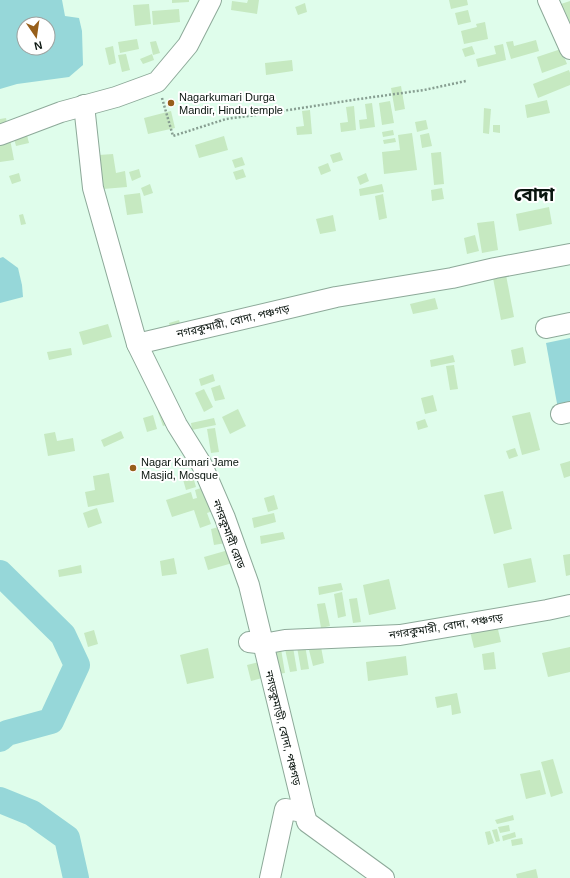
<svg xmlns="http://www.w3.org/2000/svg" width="570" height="878" font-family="Helvetica,'Noto Sans Bengali',sans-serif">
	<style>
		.water { fill: #96d7d9; fill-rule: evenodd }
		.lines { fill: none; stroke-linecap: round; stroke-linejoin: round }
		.river { stroke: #96d7d9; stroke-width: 26 }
		.building { fill: #c6e9c1 }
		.minor-casing { stroke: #8da999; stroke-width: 22 }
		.path { stroke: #879e91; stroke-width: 2.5; stroke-dasharray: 2 2; stroke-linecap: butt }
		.minor { stroke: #fff; stroke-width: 20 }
		.poi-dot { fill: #975f1a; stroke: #fff; stroke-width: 1.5 }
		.labels { text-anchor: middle; stroke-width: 4; stroke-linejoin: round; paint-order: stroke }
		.poi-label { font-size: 11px; fill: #0a150f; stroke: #fff; text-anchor: start }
		.street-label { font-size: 11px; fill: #0a150f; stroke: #fff }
		.town-label { font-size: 19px; font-weight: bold; fill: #0a150f; stroke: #fff }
	</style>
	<rect width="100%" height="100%" fill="#dffdeb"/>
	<g class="water">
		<path d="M 0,0 L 62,0 L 65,16 L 79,18 L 82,31 L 83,65 L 69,77 L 17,84 L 0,89 ZM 24,24 L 48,24 L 48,48 L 24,48 Z"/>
		<polygon points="3,257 18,268 22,285 23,297 0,303 0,258"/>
		<polygon points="570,338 570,406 558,409 546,343"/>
	</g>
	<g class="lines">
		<g class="river">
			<polyline points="0,573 63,635 77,665 51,721 7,733 0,739"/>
			<polyline points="0,800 32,813 67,838 76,878"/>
		</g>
	</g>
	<g class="building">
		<polygon points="172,0 189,0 189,2 172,3"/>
		<polygon points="248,0 259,0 257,14 231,10 232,1 247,3"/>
		<polygon points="449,0 467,0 468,5 451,9"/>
		<polygon points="570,1 570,36 558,5"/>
		<polygon points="305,3 307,12 298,15 295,7"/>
		<polygon points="149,4 151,24 135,26 133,5"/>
		<polygon points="179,9 180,22 153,25 152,11"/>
		<polygon points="468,10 471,22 458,25 455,13"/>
		<polygon points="485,22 488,39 464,44 461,31 477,27 476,24"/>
		<polygon points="137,39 139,49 120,53 118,42"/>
		<polygon points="536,40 539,51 511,59 506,42 513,41 514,46"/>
		<polygon points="156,41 160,53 153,55 150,42"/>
		<polygon points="503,44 506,60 478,67 476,59 496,54 494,46"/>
		<polygon points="113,46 116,63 109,65 105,48"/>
		<polygon points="472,46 475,54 465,57 462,49"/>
		<polygon points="561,49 567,64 542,73 537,57"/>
		<polygon points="126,54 130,70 122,72 118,55"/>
		<polygon points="152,54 154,60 143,64 140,59"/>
		<polygon points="292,60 293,71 266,75 265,63"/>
		<polygon points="569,70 570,73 570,85 538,98 533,84"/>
		<polygon points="401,86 405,109 395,111 391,88"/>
		<polygon points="547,100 550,113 527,118 525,105"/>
		<polygon points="390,101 394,123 382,125 379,103"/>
		<polygon points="372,103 375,127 360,129 359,120 367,119 365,104"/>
		<polygon points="354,106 356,130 341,132 340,123 348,122 346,107"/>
		<polygon points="484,108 491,109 489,134 483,133"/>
		<polygon points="310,110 312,134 297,135 296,127 304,126 302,111"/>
		<polygon points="171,111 175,128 148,134 144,118"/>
		<polygon points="6,118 14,160 0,162 0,119"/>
		<polygon points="23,120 29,143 16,146 10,123"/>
		<polygon points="426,120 428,129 417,132 415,122"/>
		<polygon points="493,125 500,125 500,133 493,132"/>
		<polygon points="393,130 394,135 383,137 382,132"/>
		<polygon points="412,133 417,170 384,174 382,152 400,150 398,135"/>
		<polygon points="429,133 432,146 422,148 420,135"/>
		<polygon points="224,136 228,150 199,158 195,145"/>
		<polygon points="395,138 396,142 384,144 383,140"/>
		<polygon points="340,152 343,160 333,163 330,155"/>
		<polygon points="441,152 444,184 434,185 431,153"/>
		<polygon points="113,154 116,173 125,171 127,187 103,189 99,155"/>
		<polygon points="242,157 245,165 235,168 232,160"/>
		<polygon points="328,163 331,171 321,175 318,167"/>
		<polygon points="139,169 141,177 132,181 129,172"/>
		<polygon points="243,169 246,177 236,180 233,172"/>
		<polygon points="19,173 21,181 12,184 9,176"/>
		<polygon points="366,173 369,181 360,185 357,177"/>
		<polygon points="150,184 153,193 144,196 141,188"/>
		<polygon points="382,184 384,192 360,196 359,189"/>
		<polygon points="442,188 444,199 432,201 431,190"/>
		<polygon points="140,193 143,213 127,215 124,195"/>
		<polygon points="383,194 387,218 379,220 375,196"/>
		<polygon points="549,207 552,224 519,231 516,214"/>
		<polygon points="23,214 26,224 21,225 19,215"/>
		<polygon points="333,215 336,231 320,234 316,219"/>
		<polygon points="494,221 498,250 482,253 477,223"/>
		<polygon points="475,235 479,251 467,254 464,238"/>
		<polygon points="506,275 514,317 501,320 493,278"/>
		<polygon points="435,298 438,309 413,314 410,304"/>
		<polygon points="179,320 183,334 173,337 169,323"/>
		<polygon points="108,324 112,337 83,345 79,332"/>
		<polygon points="523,347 526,363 514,366 511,350"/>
		<polygon points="71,348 72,355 49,360 47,352"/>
		<polygon points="453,355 455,362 431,367 430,360"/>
		<polygon points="454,365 458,389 450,390 446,366"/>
		<polygon points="213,374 215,381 201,386 199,379"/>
		<polygon points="220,385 225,399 215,401 211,388"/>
		<polygon points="204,389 213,407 204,412 195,393"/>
		<polygon points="433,395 437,411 425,414 421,398"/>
		<polygon points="168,409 172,423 163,426 158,412"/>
		<polygon points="238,409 246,426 230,434 222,417"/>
		<polygon points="530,412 540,450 522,455 512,416"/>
		<polygon points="153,415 157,429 147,432 143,418"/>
		<polygon points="214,418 216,425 192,430 191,423"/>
		<polygon points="425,419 428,427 418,430 416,422"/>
		<polygon points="215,428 219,452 211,453 207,429"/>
		<polygon points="121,431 124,438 104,447 101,440"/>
		<polygon points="55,432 57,441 73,438 75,451 48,456 44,434"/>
		<polygon points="515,448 518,456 509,459 506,451"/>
		<polygon points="570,461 570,476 564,478 560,464"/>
		<polygon points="109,473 114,502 88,507 85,492 95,490 93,476"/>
		<polygon points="192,473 196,487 186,490 182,476"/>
		<polygon points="204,487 213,511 207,513 211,524 200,528 194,510 172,517 166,500 191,492 193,499 197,498 195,490"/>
		<polygon points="503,491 512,529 494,534 484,495"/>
		<polygon points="274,495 278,509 268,512 264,498"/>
		<polygon points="97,508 102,523 88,528 83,513"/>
		<polygon points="274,513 276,522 254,528 252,518"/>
		<polygon points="223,526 226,543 214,545 211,529"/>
		<polygon points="283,532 285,539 261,544 260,536"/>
		<polygon points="232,549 236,562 208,570 204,557"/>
		<polygon points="570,554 570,575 566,576 563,555"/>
		<polygon points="174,558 177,574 162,576 160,561"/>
		<polygon points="531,558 536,582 508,588 503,564"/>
		<polygon points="81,565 82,573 59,577 58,570"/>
		<polygon points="389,579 396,609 369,615 363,585"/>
		<polygon points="341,583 343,590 319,595 318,587"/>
		<polygon points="342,592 346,616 338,618 334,594"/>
		<polygon points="357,598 361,622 353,623 349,599"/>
		<polygon points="325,603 330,626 321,628 317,604"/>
		<polygon points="494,613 501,642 474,648 467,619"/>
		<polygon points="94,630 98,644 88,647 84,633"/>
		<polygon points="305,645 309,669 301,670 297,647"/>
		<polygon points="293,647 297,671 290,672 285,649"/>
		<polygon points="321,647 324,663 313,666 309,650"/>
		<polygon points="570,647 570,672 548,677 542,653"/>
		<polygon points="208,648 214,678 187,684 180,655"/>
		<polygon points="281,649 285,673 277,674 273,650"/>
		<polygon points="494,652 496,669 484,670 482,654"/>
		<polygon points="406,656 408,675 368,681 366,662"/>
		<polygon points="259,662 262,678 251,681 247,665"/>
		<polygon points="457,693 461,713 452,715 451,705 437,708 435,697"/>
		<polygon points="553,759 563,793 551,797 541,762"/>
		<polygon points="540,770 546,794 526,799 520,774"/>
		<polygon points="513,815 514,820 497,824 495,820"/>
		<polygon points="509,825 510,831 500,833 498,827"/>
		<polygon points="497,829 500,841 496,842 492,830"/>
		<polygon points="490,831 494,843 488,845 485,832"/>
		<polygon points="515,832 516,837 503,841 502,836"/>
		<polygon points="522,838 523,844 512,846 511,840"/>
		<polygon points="536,869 538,878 517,878 516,874"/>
	</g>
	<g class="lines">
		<g class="minor-casing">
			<g id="minor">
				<polyline points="548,0 570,49"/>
				<polyline points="84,105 93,188 137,344 336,297 452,278 495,268 570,254"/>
				<polyline points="0,135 61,112 116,97 157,82 188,45 211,0"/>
				<polyline points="546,328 570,323"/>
				<polyline points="137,344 177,425 202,465 225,518 249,585 304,812"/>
				<polyline points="561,414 570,412"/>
				<polyline points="249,642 263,644 285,640 400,635 547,610 570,605"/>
				<polyline points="270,878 285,809 304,812 307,822 384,878"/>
			</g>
		</g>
		<polyline class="path" points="162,98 173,136 226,119 263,114 359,99 424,90 466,81"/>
		<use href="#minor" class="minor"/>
	</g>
	<g class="poi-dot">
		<circle cx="171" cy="103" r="4"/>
		<circle cx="133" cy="468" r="4"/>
	</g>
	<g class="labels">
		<g class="poi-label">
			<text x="179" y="101">Nagarkumari Durga<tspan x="179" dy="13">Mandir, Hindu temple</tspan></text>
			<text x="141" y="466">Nagar Kumari Jame<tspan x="141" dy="13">Masjid, Mosque</tspan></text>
		</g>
		<g class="street-label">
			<text transform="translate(233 321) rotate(-13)" y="4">নগরকুমারী, বোদা, পঞ্চগড়</text>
			<text transform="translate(229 534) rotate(69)" y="4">নগরকুমারী রোড</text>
			<text transform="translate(446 626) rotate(-9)" y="4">নগরকুমারী, বোদা, পঞ্চগড়</text>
			<text transform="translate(283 728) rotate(76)" y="4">নগড়কুমাড়ী, বোদা, পঞ্চগড়</text>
		</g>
		<g class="town-label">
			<text x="534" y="201">বোদা</text>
		</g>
	</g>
	<g transform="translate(36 36) rotate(167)"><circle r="19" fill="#ffffff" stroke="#9da19f"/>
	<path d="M0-3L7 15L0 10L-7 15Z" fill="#975f1a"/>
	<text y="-6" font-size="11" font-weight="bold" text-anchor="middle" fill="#0a150f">N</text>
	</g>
</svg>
